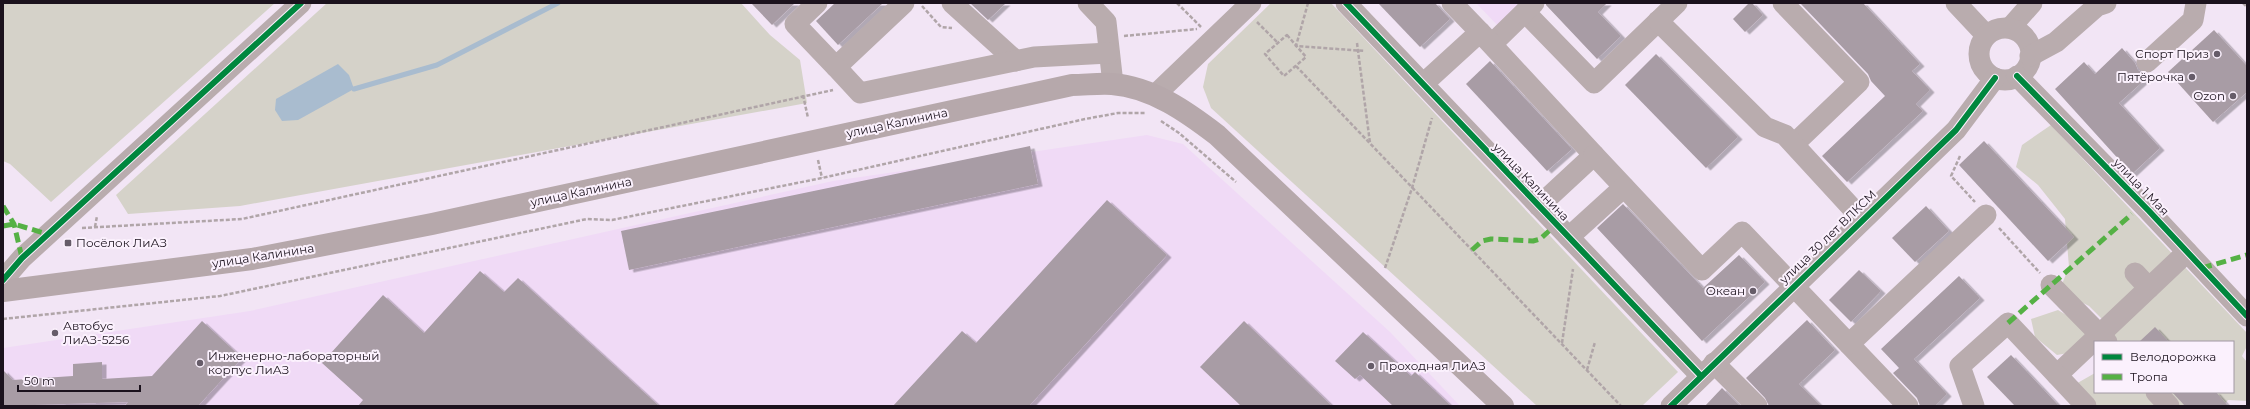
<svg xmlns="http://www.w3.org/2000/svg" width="2250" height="409" font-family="Montserrat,sans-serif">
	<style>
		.built { fill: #f0daf6 }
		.green { fill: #d5d2c9 }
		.water { fill: #a9bccf }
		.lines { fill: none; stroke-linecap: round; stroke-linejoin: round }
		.stream { stroke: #a9bccf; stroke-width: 5 }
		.building { fill: #a89ca5; filter: url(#shadow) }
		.path { stroke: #b0a5a8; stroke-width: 2.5; stroke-dasharray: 4 2; stroke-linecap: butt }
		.minor { stroke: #b9acae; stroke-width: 21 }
		.highway { stroke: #b6a8ab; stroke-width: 22 }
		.quiet { stroke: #55b145; stroke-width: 5; stroke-dasharray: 10 5; stroke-linecap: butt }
		.cycleway-casing { stroke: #fbf1fd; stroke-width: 8 }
		.cycleway { stroke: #00873e; stroke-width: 6 }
		.poi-dot { fill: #665c69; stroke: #fbf1fd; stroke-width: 1.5 }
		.labels { text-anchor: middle; stroke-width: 4; stroke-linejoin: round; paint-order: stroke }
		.poi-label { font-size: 12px; fill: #1b121d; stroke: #fbf1fd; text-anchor: end }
		.street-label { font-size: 12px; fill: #1b121d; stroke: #fbf1fd }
	</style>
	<defs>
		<filter id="shadow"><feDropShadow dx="4.5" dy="2.5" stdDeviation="0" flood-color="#0004"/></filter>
	</defs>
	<rect width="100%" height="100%" fill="#f2e5f5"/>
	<g class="built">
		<polygon points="1476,3 1529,3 1502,30"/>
		<polygon points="1147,135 1183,144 1390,332 1460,406 3,406 3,348 250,311 833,181"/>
	</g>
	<g class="green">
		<polygon points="3,3 275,3 51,202 10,164 3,161"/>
		<polygon points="327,3 741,3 770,35 800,60 807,103 240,206 128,214 116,195"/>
		<polygon points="1271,3 1331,3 1678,372 1642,406 1537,406 1211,108 1203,87 1208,64"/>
		<polygon points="2051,125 2247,333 2247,346 2242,356 2247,362 2247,401 2228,400 2223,406 2095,406 2074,385 2095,373 2095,392 2233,392 2233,342 2098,342 2079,351 2057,355 2035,337 2031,319 2058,310 2090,329 2106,323 2089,306 2077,300 2062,284 2069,267 2065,219 2038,185 2016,167 2022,145"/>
	</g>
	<polygon class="water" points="338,64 349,75 354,89 298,120 282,121 275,110 276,99"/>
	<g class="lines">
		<polyline class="stream" points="354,89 437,65 558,3"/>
	</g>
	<g class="building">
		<polygon points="751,3 795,3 772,25"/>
		<polygon points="835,3 883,3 838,45 816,21"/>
		<polygon points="970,3 1006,3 988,20"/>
		<polygon points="1378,3 1435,3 1450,19 1420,47"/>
		<polygon points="1546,3 1607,3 1598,12 1621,36 1597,59 1546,5"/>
		<polygon points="1749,3 1752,3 1763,15 1745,32 1733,19"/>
		<polygon points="1800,3 1863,3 1920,64 1912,71 1930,90 1916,104 1923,111 1847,182 1822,156 1885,96 1871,81 1868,74"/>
		<polygon points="2214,30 2247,66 2247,92 2213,122 2168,72"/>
		<polygon points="2122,48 2135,63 2138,70 2148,77 2119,103 2160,148 2132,174 2055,89 2084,62 2095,74"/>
		<polygon points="1656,54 1738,137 1706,168 1625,85"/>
		<polygon points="1490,61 1572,149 1547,171 1466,84"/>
		<polygon points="1984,141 2074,237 2048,261 1959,165"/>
		<polygon points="1030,146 1038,184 629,270 621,231"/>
		<polygon points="1107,200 1167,255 1029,406 893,406 962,331 976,343"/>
		<polygon points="1623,204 1703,288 1739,255 1765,282 1702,341 1597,228"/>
		<polygon points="1926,206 1949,231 1915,262 1892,238"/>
		<polygon points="1859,270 1881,291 1851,322 1829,300"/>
		<polygon points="480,271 504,292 518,278 659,406 358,406 363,400 322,363 383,295 424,333"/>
		<polygon points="1959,276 1980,298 1914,359 1947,394 1935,406 1920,406 1917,398 1893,373 1899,368 1881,349"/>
		<polygon points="1807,320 1835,350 1799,384 1821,406 1769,406 1765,398 1746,378"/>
		<polygon points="202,321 242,358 198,406 125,406 128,402 3,406 3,370 13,380 73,376 73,364 102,362 102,379 152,376"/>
		<polygon points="1244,321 1332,406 1241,406 1200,367"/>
		<polygon points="2155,327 2169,342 2139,342"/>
		<polygon points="1363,332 1411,376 1415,372 1451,406 1393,406 1360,375 1355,379 1335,361"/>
		<polygon points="2011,355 2030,375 2059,406 2015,406 1987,377"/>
		<polygon points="1722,388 1740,406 1705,406"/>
		<polygon points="2172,392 2216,392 2228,406 2185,406"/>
	</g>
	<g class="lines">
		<g class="path">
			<polyline points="1177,3 1201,27"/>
			<polyline points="1308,3 1296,46 1365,51"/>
			<polyline points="2243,3 2247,7"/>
			<polyline points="922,6 941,27 952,28"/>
			<polyline points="1257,22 1278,43"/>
			<polygon points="1287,35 1306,57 1284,76 1265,54"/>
			<polyline points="1124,36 1197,29"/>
			<polyline points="1357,43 1370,143"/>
			<polyline points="1296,66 1621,406"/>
			<polyline points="803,95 808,118"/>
			<polyline points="1161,121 1179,133 1236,182"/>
			<polyline points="1960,156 1951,176 1975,202"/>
			<polyline points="818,160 822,178"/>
			<polyline points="95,227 97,216"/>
			<polyline points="82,228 242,219 833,90"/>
			<polyline points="1999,228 2040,273"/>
			<polyline points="1385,268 1412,188 1432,118"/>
			<polyline points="3,319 220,296 587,219 612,220 822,178 1085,119 1118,113 1146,113"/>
			<polyline points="1562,343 1573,269"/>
			<polyline points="1587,370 1595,342"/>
		</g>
		<g class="minor">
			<polyline points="817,3 795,24 836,67 904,3"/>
			<polyline points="952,3 1016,61"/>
			<polyline points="1088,3 1106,22 1113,84"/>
			<polyline points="1346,3 1701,376"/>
			<polyline points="1452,3 1480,32"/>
			<polyline points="1783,3 1859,82 1794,144"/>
			<polyline points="1956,3 1986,35"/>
			<polyline points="1525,12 1594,83 1677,3"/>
			<polyline points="1658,21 1765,127 1785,135 1862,219"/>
			<polyline points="2010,28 2032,3"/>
			<circle cx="2005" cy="54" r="26"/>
			<polyline points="1492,44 1534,3"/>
			<polyline points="2030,56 2056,42 2097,6 2106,3"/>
			<polyline points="2147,62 2193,20 2196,3"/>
			<polyline points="836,67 860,93 1034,57 1109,53"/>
			<polyline points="2017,76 2149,211 2247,316"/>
			<polyline points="1423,84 1480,32 1594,155 1539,206"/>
			<polyline points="1155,95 1251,3"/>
			<polyline points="1594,155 1702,270 1742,232 1908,406"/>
			<polyline points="1569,237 1624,187"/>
			<polyline points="2135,273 2149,288"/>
			<polyline points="3,280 22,258 301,3"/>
			<polyline points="2051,285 2107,342"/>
			<polyline points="1849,344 1986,215"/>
			<polyline points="1714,363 1757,406"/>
			<polyline points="2057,375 2187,252"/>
			<polyline points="2156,392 2169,406"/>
			<polyline points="1671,406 1956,130 1995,78"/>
			<polyline points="1974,406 1960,366 2008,323 2086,406"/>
		</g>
		<path class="highway" d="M 3,291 L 252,259 L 432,224 L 1072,85 C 1085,85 1099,83 1112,84 C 1152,87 1187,112 1217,135 L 1503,406"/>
		<g class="quiet">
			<polyline points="3,206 14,224 22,258"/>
			<polyline points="3,226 14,224 47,234"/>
			<polyline points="1472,250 1482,241 1491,239 1533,241 1540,239 1549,231"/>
			<polyline points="2202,268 2247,255"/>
			<polyline points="2008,323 2132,214"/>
		</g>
		<g class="cycleway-casing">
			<g id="cycleway">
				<polyline points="1346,3 1701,376"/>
				<polyline points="2017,76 2149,211 2247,316"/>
				<polyline points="3,280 22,258 301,3"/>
				<polyline points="1671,406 1956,130 1995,78"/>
			</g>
		</g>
		<use href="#cycleway" class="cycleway"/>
	</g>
	<g class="poi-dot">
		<circle cx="2217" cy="54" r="4"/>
		<circle cx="2192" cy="77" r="4"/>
		<circle cx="2233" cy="96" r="4"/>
		<rect x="64" y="239" width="8" height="8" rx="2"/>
		<circle cx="1753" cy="291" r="4"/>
		<circle cx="55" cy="333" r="4"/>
		<circle cx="200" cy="363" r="4"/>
		<circle cx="1371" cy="366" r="4"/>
	</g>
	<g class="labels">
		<g class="poi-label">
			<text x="2209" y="58">Спорт Приз</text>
			<text x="2184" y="81">Пятёрочка</text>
			<text x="2225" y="100">Ozon</text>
			<text x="76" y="247" text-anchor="start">Посёлок ЛиАЗ</text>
			<text x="1745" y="295">Океан</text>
			<text x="63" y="330" text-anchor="start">Автобус<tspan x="63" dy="14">ЛиАЗ-5256</tspan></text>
			<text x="208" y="360" text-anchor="start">Инженерно-лабораторный<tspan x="208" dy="14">корпус ЛиАЗ</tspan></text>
			<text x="1379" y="370" text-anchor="start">Проходная ЛиАЗ</text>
		</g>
		<g class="street-label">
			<text transform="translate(897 123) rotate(-12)" y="4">улица Калинина</text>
			<text transform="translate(1531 182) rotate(46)" y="4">улица Калинина</text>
			<text transform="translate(2141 187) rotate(46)" y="4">улица 1 Мая</text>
			<text transform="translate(581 192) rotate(-12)" y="4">улица Калинина</text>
			<text transform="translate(1828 237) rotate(-44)" y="4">улица 30 лет ВЛКСМ</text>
			<text transform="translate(263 256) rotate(-9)" y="4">улица Калинина</text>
		</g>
	</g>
	<rect width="2250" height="409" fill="none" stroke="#1b121d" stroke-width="8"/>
	<rect x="2094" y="341" width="140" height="52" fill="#fbf1fd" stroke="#a198a3"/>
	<rect x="2102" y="354" width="20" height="6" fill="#00873e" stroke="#a198a3"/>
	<text x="2130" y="361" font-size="12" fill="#1b121d">Велодорожка</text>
	<rect x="2102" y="374" width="20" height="6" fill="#55b145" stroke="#a198a3"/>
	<text x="2130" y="381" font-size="12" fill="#1b121d">Тропа</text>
	<path d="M18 385v6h122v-6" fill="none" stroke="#1b121d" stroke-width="2"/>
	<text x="24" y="385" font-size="12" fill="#1b121d" stroke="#fbf1fd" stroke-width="3" paint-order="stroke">50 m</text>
</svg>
